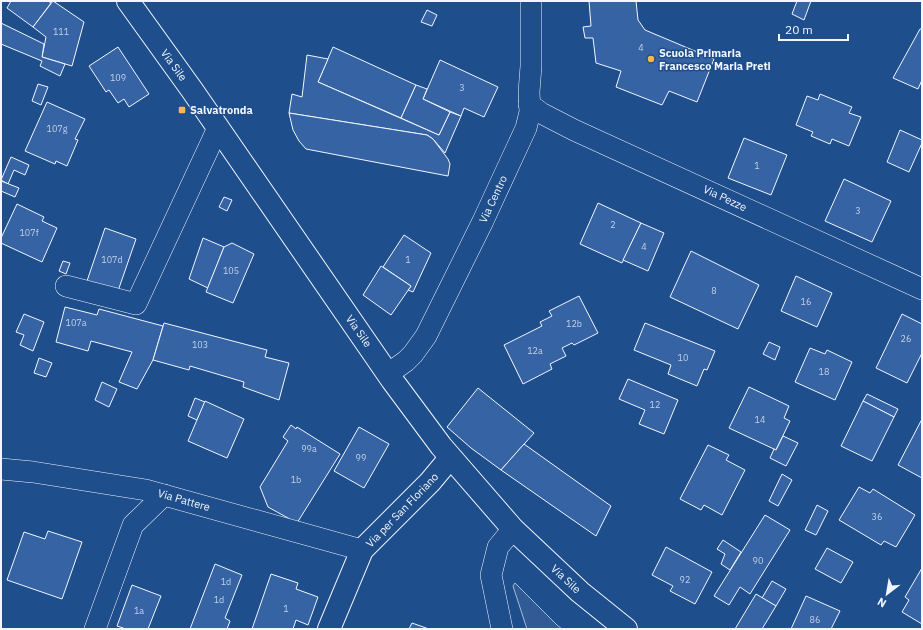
<svg xmlns="http://www.w3.org/2000/svg" width="923" height="630" font-family="'IBM Plex Sans',sans-serif">
	<style>
		.built { fill: #305b95; stroke: #a8bbd7 }
		.building { fill: #3563a3; stroke: #f2f6ff }
		.lines { fill: none; stroke-linecap: round; stroke-linejoin: round }
		.minor-casing { stroke: #f2f6ff; stroke-width: 22 }
		.tertiary-casing { stroke: #f2f6ff; stroke-width: 24 }
		.minor { stroke: #1f4e8c; stroke-width: 21 }
		.tertiary { stroke: #1f4e8c; stroke-width: 22 }
		.poi-dot { fill: #ffb74d; stroke: #1f4e8c; stroke-width: 1.5 }
		.labels { text-anchor: middle; stroke-width: 3; stroke-linejoin: round; paint-order: stroke }
		.number-label { font-size: 9px; fill: #c3d1e8 }
		.poi-label { font-size: 11px; font-weight: bold; fill: #f2f6ff; stroke: #1f4e8c; text-anchor: start }
		.street-label { font-size: 11px; fill: #f2f6ff; stroke: #1f4e8c }
	</style>
	<rect width="100%" height="100%" fill="#1f4e8c"/>
	<polygon class="built" points="515,583 557,625 562,629 527,629 513,586"/>
	<g class="building">
		<polygon points="11,1 48,1 51,3 33,27 7,8"/>
		<polygon points="53,1 84,22 72,66 42,57 46,37 33,27"/>
		<polygon points="589,1 636,1 638,20 645,30 714,59 697,102 669,91 662,105 616,87 621,71 596,63 593,38 585,38 583,27 591,26"/>
		<polygon points="797,1 811,1 804,20 792,14"/>
		<polygon points="427,10 437,15 432,26 421,22"/>
		<polygon points="1,23 44,44 42,57 65,64 60,76 40,66 42,61 1,44"/>
		<polygon points="920,29 922,29 922,80 918,89 893,78"/>
		<polygon points="118,47 149,94 129,107 124,99 118,103 109,90 106,92 89,66"/>
		<polygon points="333,47 416,85 401,118 318,82"/>
		<polygon points="307,55 328,59 318,82 439,135 450,112 461,116 445,153 433,139 427,135 289,113 292,94 302,97"/>
		<polygon points="440,60 498,87 484,117 464,108 461,116 423,99"/>
		<polygon points="38,84 48,87 41,105 32,101"/>
		<polygon points="416,85 427,89 423,99 450,112 439,135 401,118"/>
		<polygon points="820,94 852,107 849,113 861,117 849,146 832,139 830,144 811,136 813,132 796,125 807,96 818,100"/>
		<polygon points="47,102 85,119 75,139 78,140 67,166 56,161 55,164 25,151"/>
		<polygon points="289,113 427,135 433,139 448,159 450,164 448,176 306,149 299,141 293,130"/>
		<polygon points="900,130 922,140 922,143 909,172 887,162"/>
		<polygon points="744,138 787,155 771,195 728,178"/>
		<polygon points="11,157 29,165 25,175 14,170 8,184 1,180"/>
		<polygon points="844,179 891,201 872,242 825,221"/>
		<polygon points="1,181 19,188 15,197 1,191"/>
		<polygon points="224,197 232,200 227,211 219,207"/>
		<polygon points="598,203 641,223 622,263 580,244"/>
		<polygon points="17,204 44,217 42,221 57,228 42,262 1,243 1,238"/>
		<polygon points="641,223 664,233 648,271 623,260"/>
		<polygon points="105,228 136,239 118,291 87,281"/>
		<polygon points="404,235 431,253 413,292 408,290 411,286 383,267"/>
		<polygon points="203,238 224,247 208,288 189,279"/>
		<polygon points="232,243 254,254 233,303 206,292 224,247"/>
		<polygon points="691,251 759,285 738,329 670,297"/>
		<polygon points="63,261 70,263 66,274 59,271"/>
		<polygon points="381,266 411,286 391,315 363,295"/>
		<polygon points="796,276 832,293 817,327 781,311"/>
		<polygon points="579,296 598,333 574,345 572,343 562,348 566,356 550,364 552,369 523,384 504,345 542,326 540,322 552,316 549,311"/>
		<polygon points="65,307 97,315 99,309 163,326 153,360 137,389 119,382 132,352 91,341 88,351 56,342"/>
		<polygon points="24,314 44,322 33,351 20,345 24,335 16,332"/>
		<polygon points="902,314 922,324 922,353 907,383 876,368"/>
		<polygon points="164,323 267,350 265,357 289,363 279,400 243,387 244,382 190,366 189,370 153,360"/>
		<polygon points="645,323 715,351 707,370 704,369 697,386 668,374 671,365 634,350"/>
		<polygon points="769,342 780,347 775,360 763,354"/>
		<polygon points="810,348 825,354 827,350 852,362 835,400 795,382"/>
		<polygon points="39,358 52,363 46,377 34,373"/>
		<polygon points="628,379 678,400 664,434 639,424 645,410 619,399"/>
		<polygon points="102,382 117,389 109,407 95,400"/>
		<polygon points="749,387 789,406 784,418 790,421 776,450 729,428"/>
		<polygon points="478,388 534,433 501,470 471,448 447,427"/>
		<polygon points="867,394 898,409 894,417 863,401"/>
		<polygon points="195,398 205,402 197,420 188,416"/>
		<polygon points="205,401 244,419 227,458 188,441"/>
		<polygon points="863,401 894,417 872,461 841,446"/>
		<polygon points="922,419 922,478 898,465"/>
		<polygon points="291,425 296,429 297,427 340,454 297,523 268,507 260,487 288,441 283,437"/>
		<polygon points="359,427 389,444 364,488 334,471"/>
		<polygon points="783,436 798,443 786,466 770,458 774,449 776,450"/>
		<polygon points="524,444 611,506 596,536 501,470"/>
		<polygon points="708,445 729,455 726,460 745,470 722,515 704,505 701,510 680,499"/>
		<polygon points="782,474 792,480 778,506 769,501"/>
		<polygon points="859,487 870,493 873,489 915,515 896,547 884,541 881,545 839,520"/>
		<polygon points="817,505 828,511 816,535 805,530"/>
		<polygon points="765,515 790,530 750,594 740,587 729,605 714,596"/>
		<polygon points="48,531 82,542 62,599 7,580 24,532 45,539"/>
		<polygon points="723,540 741,552 730,570 721,564 725,554 717,549"/>
		<polygon points="666,547 712,572 695,604 670,591 673,586 652,575"/>
		<polygon points="827,548 853,562 841,583 815,569"/>
		<polygon points="215,564 242,575 225,618 230,621 227,629 190,629"/>
		<polygon points="922,568 922,624 902,612 909,600 905,597"/>
		<polygon points="271,574 298,583 296,589 318,597 308,625 296,620 293,629 252,629"/>
		<polygon points="772,581 786,589 776,606 762,598"/>
		<polygon points="132,585 161,596 148,629 126,629 117,626"/>
		<polygon points="756,594 776,606 762,629 735,629"/>
		<polygon points="806,596 840,611 831,629 791,629"/>
		<polygon points="412,623 429,629 409,629"/>
	</g>
	<g class="lines">
		<g class="minor-casing">
			<g id="minor">
				<polyline points="529,104 541,113 574,130 922,289"/>
				<polyline points="66,286 136,304 218,128"/>
				<polyline points="388,374 406,361 413,354 426,336 483,221 526,128 530,112 529,92 531,66 531,1"/>
				<polyline points="1,469 33,472 146,490 362,550"/>
				<polyline points="95,629 133,525 164,495"/>
				<polyline points="502,629 491,575 498,547 513,529"/>
			</g>
		</g>
		<g class="tertiary-casing">
			<g id="tertiary">
				<polyline points="128,1 192,90 392,380 441,446 513,529 580,592 626,629"/>
				<polyline points="329,629 362,550 430,482 450,458"/>
			</g>
		</g>
		<use href="#minor" class="minor"/>
		<use href="#tertiary" class="tertiary"/>
	</g>
	<g class="poi-dot">
		<circle cx="651" cy="59" r="4"/>
		<rect x="178" y="106" width="8" height="8" rx="2"/>
	</g>
	<g class="labels">
		<g class="number-label">
			<text x="61" y="35">111</text>
			<text x="641" y="51">4</text>
			<text x="118" y="81">109</text>
			<text x="462" y="91">3</text>
			<text x="57" y="132">107g</text>
			<text x="757" y="169">1</text>
			<text x="858" y="214">3</text>
			<text x="613" y="228">2</text>
			<text x="29" y="236">107f</text>
			<text x="644" y="250">4</text>
			<text x="112" y="263">107d</text>
			<text x="408" y="263">1</text>
			<text x="231" y="274">105</text>
			<text x="714" y="294">8</text>
			<text x="806" y="305">16</text>
			<text x="76" y="326">107a</text>
			<text x="574" y="327">12b</text>
			<text x="906" y="342">26</text>
			<text x="200" y="348">103</text>
			<text x="535" y="354">12a</text>
			<text x="683" y="361">10</text>
			<text x="824" y="375">18</text>
			<text x="655" y="408">12</text>
			<text x="760" y="423">14</text>
			<text x="309" y="452">99a</text>
			<text x="361" y="461">99</text>
			<text x="296" y="483">1b</text>
			<text x="877" y="520">36</text>
			<text x="758" y="564">90</text>
			<text x="685" y="583">92</text>
			<text x="226" y="585">1d</text>
			<text x="219" y="603">1d</text>
			<text x="286" y="612">1</text>
			<text x="139" y="614">1a</text>
			<text x="815" y="623">86</text>
		</g>
		<g class="poi-label">
			<text x="659" y="57">Scuola Primaria<tspan x="659" dy="13">Francesco Maria Preti</tspan></text>
			<text x="190" y="114">Salvatronda</text>
		</g>
		<g class="street-label">
			<text transform="translate(174 65) rotate(54)" y="4">Via Sile</text>
			<text transform="translate(725 198) rotate(25)" y="4">Via Pezze</text>
			<text transform="translate(493 199) rotate(-65)" y="4">Via Centro</text>
			<text transform="translate(359 331) rotate(55)" y="4">Via Sile</text>
			<text transform="translate(184 500) rotate(16)" y="4">Via Pattere</text>
			<text transform="translate(402 510) rotate(-46)" y="4">Via per San Floriano</text>
			<text transform="translate(566 579) rotate(43)" y="4">Via Sile</text>
		</g>
	</g>
	<rect width="923" height="630" fill="none" stroke="#f2f6ff" stroke-width="4"/>
	<g transform="translate(887 594) rotate(211)" stroke="#1f4e8c" stroke-width="3" paint-order="stroke">
	<path d="M0-3L7 15L0 10L-7 15Z" fill="#f2f6ff"/>
	<text y="-6" font-size="11" font-weight="bold" text-anchor="middle" fill="#f2f6ff">N</text>
	</g>
	<path d="M779 34v6h69v-6" fill="none" stroke="#f2f6ff" stroke-width="2"/>
	<text x="785" y="34" font-size="12" fill="#f2f6ff" stroke="#1f4e8c" stroke-width="3" paint-order="stroke">20 m</text>
</svg>
